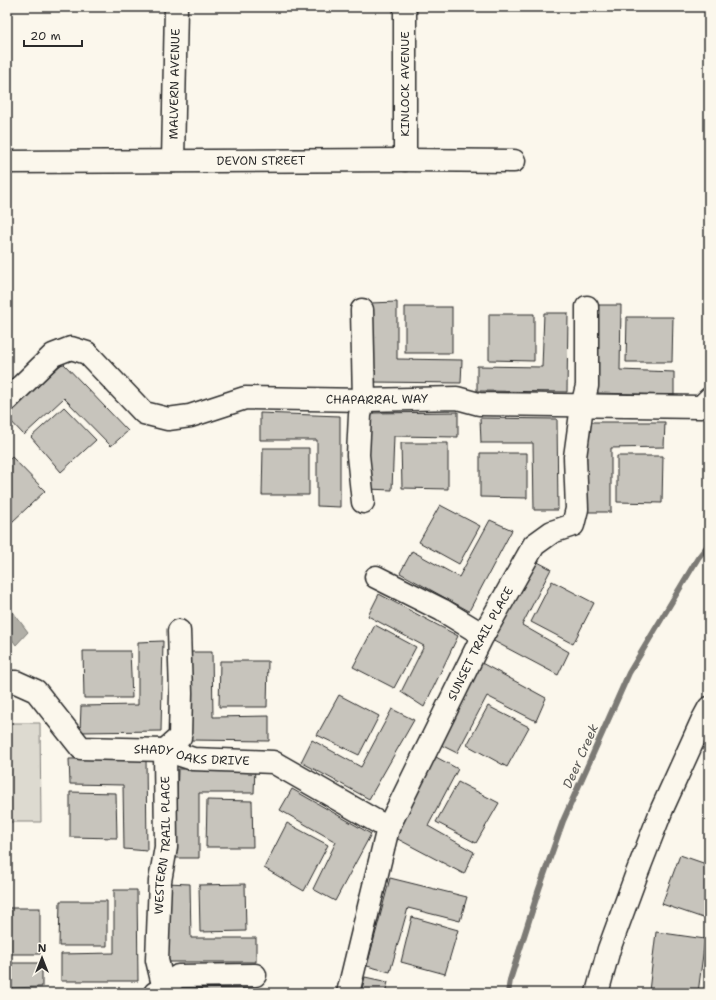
<svg xmlns="http://www.w3.org/2000/svg" width="716" height="1000" font-family="'Shantell Sans',sans-serif">
	<style>
		.green { fill: #dddad0; stroke: #84827e }
		.water { fill: #b1afa7; stroke: #7b7a75 }
		.lines { fill: none; stroke-linecap: round; stroke-linejoin: round }
		.stream { stroke: #7b7a75; stroke-width: 6 }
		.building { fill: #c7c4bc; stroke: #2b2b2b }
		.minor-casing { stroke: #2b2b2b; stroke-width: 25 }
		.minor { stroke: #fbf7ec; stroke-width: 22 }
		.labels { text-anchor: middle; stroke-width: 3; stroke-linejoin: round; paint-order: stroke }
		.street-label { font-size: 12px; fill: #2b2b2b; stroke: #fbf7ec }
		.water-label { font-size: 13px; font-style: italic; fill: #5a5956; stroke: #fbf7ec }
	</style>
	<rect width="100%" height="100%" fill="#fbf7ec"/>
	<filter id="ink" filterUnits="userSpaceOnUse"><feTurbulence type="fractalNoise" baseFrequency=".025" numOctaves="2"/><feDisplacementMap in="SourceGraphic" scale="8" xChannelSelector="R" yChannelSelector="G"/><feConvolveMatrix kernelMatrix="1 2 1 2 8 2 1 2 1" color-interpolation-filters="sRGB"/></filter>
	<g filter="url(#ink)">
		<polygon class="green" points="7,723 40,723 41,822 7,822"/>
		<polygon class="water" points="7,604 28,632 16,645 7,632"/>
		<g class="lines">
			<polyline class="stream" points="508,993 510,980 539,889 563,821 629,673 698,558 709,544"/>
		</g>
		<g class="building">
			<polygon points="397,302 397,359 462,360 461,383 371,382 370,303"/>
			<polygon points="595,305 621,305 620,370 674,372 674,395 596,393"/>
			<rect x="405" y="307" width="47" height="46"/>
			<polygon points="544,313 568,313 567,392 477,391 477,366 542,367"/>
			<polygon points="489,314 534,314 534,361 489,360"/>
			<polygon points="627,317 673,317 672,362 626,362"/>
			<polygon points="63,363 128,431 111,446 64,398 24,435 7,417 7,413"/>
			<polygon points="64,407 96,440 61,472 31,437"/>
			<polygon points="458,412 458,437 394,436 392,490 367,489 368,413"/>
			<polygon points="260,413 340,416 340,507 317,506 317,440 260,440"/>
			<polygon points="480,418 557,419 558,510 534,510 533,443 481,443"/>
			<polygon points="587,422 665,422 664,447 611,448 611,512 586,512"/>
			<polygon points="401,443 448,443 448,489 402,488"/>
			<polygon points="263,448 309,448 309,495 262,495"/>
			<polygon points="480,453 527,453 527,498 480,497"/>
			<polygon points="617,456 663,456 662,503 617,502"/>
			<polygon points="12,457 45,491 12,522 7,517 7,461"/>
			<polygon points="440,505 480,526 459,564 419,542"/>
			<polygon points="490,520 512,530 469,611 400,573 412,551 459,577"/>
			<polygon points="530,558 551,569 522,625 569,652 558,675 488,638"/>
			<polygon points="552,581 594,603 573,644 531,622"/>
			<polygon points="379,594 458,636 424,707 401,692 424,646 368,616"/>
			<polygon points="375,625 416,647 394,688 353,667"/>
			<polygon points="163,641 161,731 80,732 81,706 138,705 138,642"/>
			<polygon points="83,651 130,651 132,698 84,698"/>
			<polygon points="189,652 212,652 213,717 269,716 269,741 190,740"/>
			<polygon points="220,661 268,661 267,707 219,707"/>
			<polygon points="478,661 546,698 536,721 487,696 457,753 435,742"/>
			<polygon points="339,695 379,716 359,755 317,735"/>
			<polygon points="488,706 529,727 507,767 467,745"/>
			<polygon points="392,709 414,720 369,799 301,762 312,740 361,767"/>
			<polygon points="436,757 458,769 428,826 474,852 464,874 394,837"/>
			<polygon points="146,758 147,851 124,849 123,785 70,784 69,759"/>
			<polygon points="255,768 254,793 199,793 199,858 175,858 178,769"/>
			<polygon points="458,782 499,803 476,843 436,822"/>
			<polygon points="292,789 371,834 335,901 313,889 336,842 280,810"/>
			<polygon points="70,792 116,793 117,838 70,837"/>
			<polygon points="207,800 252,801 253,847 206,847"/>
			<polygon points="287,823 328,845 304,891 264,868"/>
			<polygon points="680,855 709,865 709,920 662,904"/>
			<polygon points="390,878 467,897 460,921 408,908 390,972 367,966"/>
			<polygon points="166,883 190,884 191,938 256,938 256,962 166,962"/>
			<polygon points="245,884 246,931 200,932 199,885"/>
			<polygon points="114,890 137,890 138,981 61,981 61,954 114,953"/>
			<polygon points="60,901 107,901 107,946 59,946"/>
			<rect x="7" y="908" width="33" height="46"/>
			<polygon points="412,917 458,930 445,974 401,962"/>
			<polygon points="656,932 705,939 698,993 644,993 644,990 649,991"/>
			<polygon points="7,963 42,963 42,987 7,988"/>
			<polygon points="365,977 388,982 385,993 361,993"/>
			<polygon points="258,988 258,993 179,993 179,989"/>
		</g>
		<g class="lines">
			<g class="minor-casing">
				<g id="minor">
					<polyline points="405,160 405,7"/>
					<path id="s1" d="M 173,161 L 176,7"/>
					<path id="s2" d="M 7,162 L 405,160 L 514,161"/>
					<polyline points="362,310 364,400 360,415 358,455 363,502"/>
					<path id="s3" d="M 7,400 L 53,355 L 71,348 L 87,353 L 144,413 L 168,419 L 190,416 L 245,398 L 364,400 L 457,398 L 479,404 L 701,407 L 709,399"/>
					<polyline points="376,577 442,610 483,635"/>
					<path id="s4" d="M 7,682 L 16,682 L 36,691 L 81,748 L 165,750 L 193,759 L 273,762 L 388,828"/>
					<polyline points="155,993 164,988 178,976 255,975"/>
					<path id="s5" d="M 165,993 L 157,960 L 160,881 L 166,847 L 165,750 L 180,737 L 181,693 L 179,631"/>
					<path id="s6" d="M 348,993 L 388,828 L 482,637 L 534,545 L 552,532 L 573,525 L 577,509 L 575,457 L 582,406 L 587,386 L 587,307"/>
					<polyline points="597,993 609,949 637,873 662,809 702,721 709,708"/>
				</g>
			</g>
			<use href="#minor" class="minor"/>
		</g>
	</g>
	<g class="labels">
		<g class="street-label">
			<text dy="4" stroke="none"><textPath href="#s1" startOffset="77">MALVERN AVENUE</textPath></text>
			<text transform="translate(405 84) rotate(-90)" y="4">KINLOCK AVENUE</text>
			<text dy="4" stroke="none"><textPath href="#s2" startOffset="254">DEVON STREET</textPath></text>
			<text dy="4" stroke="none"><textPath href="#s3" startOffset="420">CHAPARRAL WAY</textPath></text>
			<text dy="4" stroke="none"><textPath href="#s6" startOffset="376">SUNSET TRAIL PLACE</textPath></text>
			<text dy="4" stroke="none"><textPath href="#s4" startOffset="215">SHADY OAKS DRIVE</textPath></text>
			<text dy="4" stroke="none"><textPath href="#s5" startOffset="149">WESTERN TRAIL PLACE</textPath></text>
		</g>
		<g class="water-label">
			<text transform="translate(580 756) rotate(-66)" y="5">Deer Creek</text>
		</g>
	</g>
	<rect width="716" height="1000" fill="none" stroke="#fbf7ec" stroke-width="24"/>
	<rect x="12" y="12" width="692" height="976" fill="none" stroke="#2b2b2b" stroke-width="1.5" filter="url(#ink)"/>
	<g transform="translate(42 958)" stroke="#fbf7ec" stroke-width="3" paint-order="stroke">
	<path d="M0-3L7 15L0 10L-7 15Z" fill="#2b2b2b"/>
	<text y="-6" font-size="11" font-weight="bold" text-anchor="middle" fill="#2b2b2b">N</text>
	</g>
	<path d="M24 40v6h58v-6" fill="none" stroke="#2b2b2b" stroke-width="2"/>
	<text x="30" y="40" font-size="12" fill="#2b2b2b" stroke="#fbf7ec" stroke-width="3" paint-order="stroke">20 m</text>
</svg>
